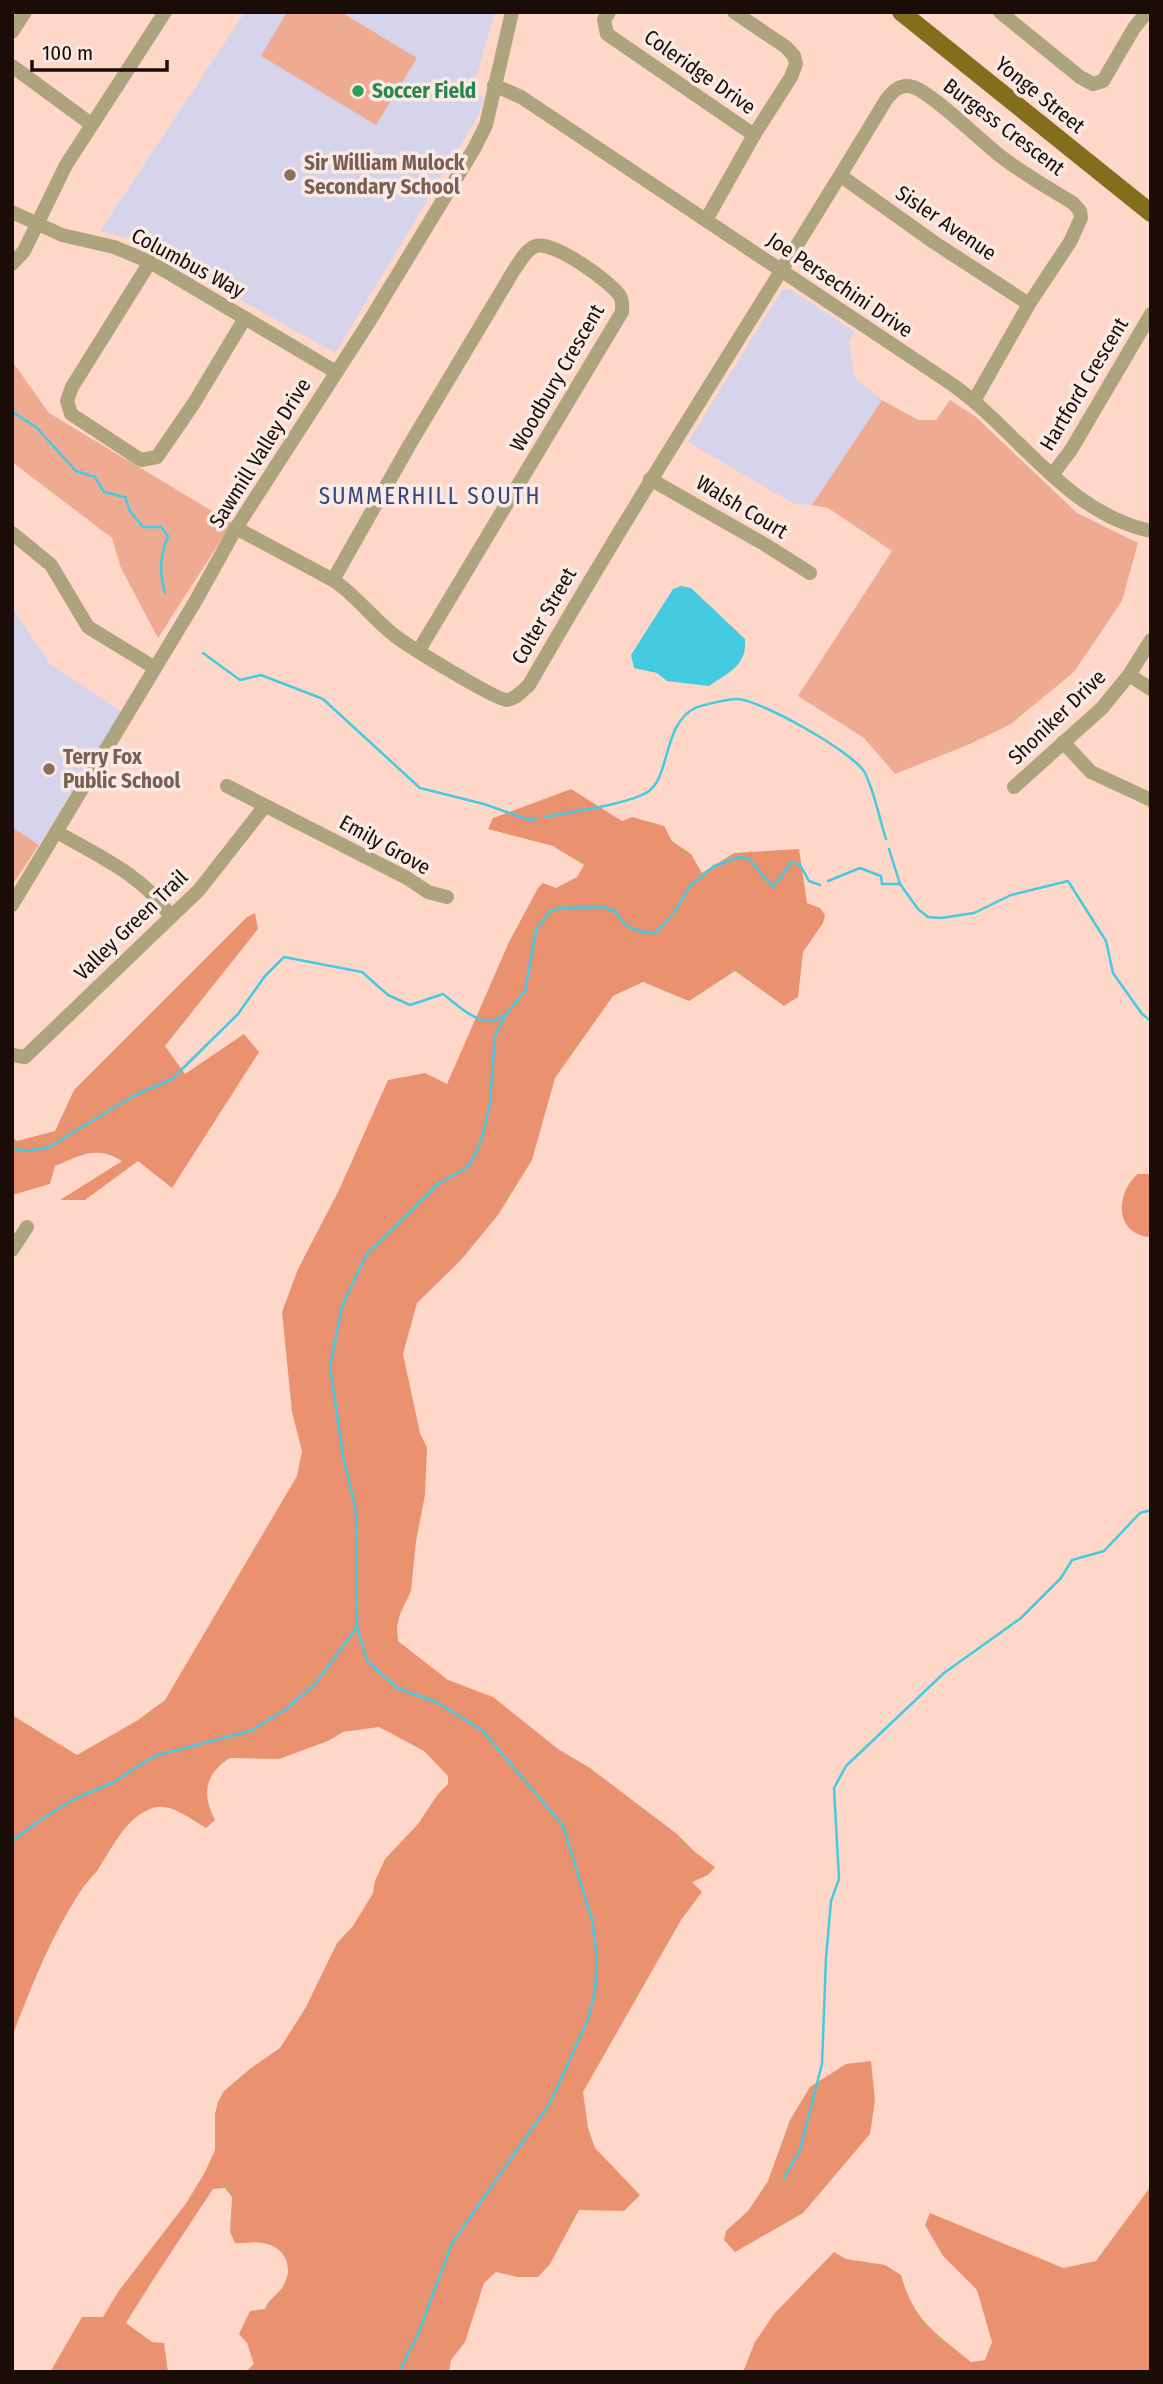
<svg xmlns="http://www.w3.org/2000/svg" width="1163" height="2384" font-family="'Fira Sans Condensed',sans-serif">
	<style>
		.commercial { fill: #d6d4ea }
		.green { fill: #efab91 }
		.forest { fill: #ea9270 }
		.water { fill: #44cbe1 }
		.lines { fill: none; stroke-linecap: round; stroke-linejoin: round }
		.stream { stroke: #44cbe1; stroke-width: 2.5 }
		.minor { stroke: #ada37d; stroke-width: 14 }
		.major { stroke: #826e1c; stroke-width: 18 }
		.leisure-dot { fill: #2e9e5b; stroke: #faeae4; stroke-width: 2.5 }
		.education-dot { fill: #8d6e63; stroke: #faeae4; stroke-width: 2.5 }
		.labels { text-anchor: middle; stroke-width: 7; stroke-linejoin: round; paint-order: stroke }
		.street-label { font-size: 21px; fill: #1a0d08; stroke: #faeae4 }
		.leisure-label { font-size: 21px; font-weight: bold; fill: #27864d; stroke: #faeae4; text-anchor: start }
		.education-label { font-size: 21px; font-weight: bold; fill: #785e54; stroke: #faeae4; text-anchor: start }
		.neighbourhood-label { font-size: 23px; letter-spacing: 2px; fill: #37447f; stroke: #faeae4 }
	</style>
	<rect width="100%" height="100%" fill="#fed7c9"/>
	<g class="commercial">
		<polygon points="245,12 495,12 473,88 485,99 477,118 335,353 132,239 100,231"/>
		<polygon points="790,289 855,332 849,343 855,378 882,400 812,505 794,504 688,442 782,290"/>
		<polygon points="12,607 50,664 121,711 39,845 12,827"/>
	</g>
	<g class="green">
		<polygon points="287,12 341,12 417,58 376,125 261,56"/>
		<polygon points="12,361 49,413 232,523 158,638 121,568 112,538 12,462"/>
		<polygon points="882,400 918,420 936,420 950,400 976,417 1077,513 1138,543 1122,601 1074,672 1011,724 970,744 895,774 864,738 798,696 892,551 828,508 812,505"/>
		<polygon points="12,827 39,845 12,885"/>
	</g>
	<g class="forest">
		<path d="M 571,789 L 622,821 L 632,817 L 664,826 L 672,841 L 691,854 L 702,873 L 734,853 L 799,849 L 807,903 L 820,908 L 825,915 L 823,923 L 803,952 L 798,997 L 784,1006 L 735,971 L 689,1001 L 643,982 L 613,996 L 555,1078 L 532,1160 L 498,1215 L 461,1260 L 417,1303 L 403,1354 L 420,1433 L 427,1448 L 425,1495 L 416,1541 L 411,1591 L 400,1614 L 397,1626 L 398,1641 L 448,1680 L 493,1697 L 558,1749 L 590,1768 L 677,1834 L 695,1852 L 715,1867 L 708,1875 L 692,1882 L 702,1892 L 681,1920 L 583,2092 L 588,2128 L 595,2148 L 640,2195 L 624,2211 L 579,2210 L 550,2264 L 538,2277 L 517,2277 L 496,2272 L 484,2283 L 465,2342 L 451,2360 L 449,2372 L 246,2372 L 254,2364 L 247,2343 L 239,2334 L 250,2311 L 265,2309 C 268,2300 277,2295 282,2288 C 295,2269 286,2246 262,2243 C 253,2241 245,2244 235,2243 L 230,2232 L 232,2197 L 225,2188 L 213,2189 C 184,2233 154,2277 126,2323 L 152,2342 L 164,2343 L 168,2372 L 50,2372 L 82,2317 L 103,2317 L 118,2292 L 187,2202 L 205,2172 L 215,2150 L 215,2114 L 218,2102 L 224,2091 L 251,2068 L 280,2048 L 306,2007 L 337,1943 L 353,1926 L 373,1893 L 375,1881 L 385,1859 L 418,1824 L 438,1794 L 448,1784 L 448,1776 L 424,1751 L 379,1727 L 343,1732 L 328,1741 L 279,1759 L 230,1758 C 204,1774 202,1795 215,1820 L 206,1828 C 192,1820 170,1802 153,1808 C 125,1817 112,1849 97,1871 C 91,1878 85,1884 80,1892 C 51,1936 31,1987 12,2037 L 12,1715 L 77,1755 L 138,1720 L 165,1700 L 297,1476 L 302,1451 L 292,1412 L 282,1312 L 298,1269 L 339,1190 L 388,1080 L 425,1073 L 447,1084 L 509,942 L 538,888 L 543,883 L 556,888 L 577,877 L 584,865 L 553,846 L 488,829 L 493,818 Z"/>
		<path d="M 255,913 L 258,929 L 165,1046 L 185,1074 L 244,1034 L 259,1052 L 172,1188 L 138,1161 L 85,1200 L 60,1200 L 122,1161 C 97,1145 81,1155 55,1166 L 50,1184 L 12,1195 L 12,1137 L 17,1141 L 55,1131 L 74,1090 L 247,917 Z"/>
		<path d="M 1138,1174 L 1151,1174 L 1151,1237 C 1114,1235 1115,1193 1138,1174 Z"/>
		<polygon points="871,2061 875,2100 870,2134 803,2213 735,2252 724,2240 726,2231 748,2211 768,2181 790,2120 810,2087 846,2064"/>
		<path d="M 1151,2186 L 1151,2372 L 743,2372 L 755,2342 L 774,2314 L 834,2252 L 846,2259 L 885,2265 L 901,2275 C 914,2322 936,2333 971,2362 L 985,2360 L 992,2342 L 977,2290 L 943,2256 L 925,2225 L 930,2213 L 1063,2268 L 1096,2261 Z"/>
	</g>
	<path class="water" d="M 681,586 L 691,588 L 745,639 C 747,666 729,672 709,686 L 667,681 L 657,673 L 634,668 L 631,655 L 673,589 Z"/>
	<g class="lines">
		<g class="stream">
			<path d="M 12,412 L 36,427 L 76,471 L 95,477 L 104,492 L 125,497 L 130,511 L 143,527 L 161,527 L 168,536 C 160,557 159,572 165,593"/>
			<polyline points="203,653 240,680 261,675 323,699 420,788 484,804 529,820 536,819"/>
			<path d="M 545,817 C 569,812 631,804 649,791 C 670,776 663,724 695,708 C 702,705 728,699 737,699 C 759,699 855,753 865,773 C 875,793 879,818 886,839"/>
			<polyline points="889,849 900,884 918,909 928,917 941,918 974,913 1011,895 1068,881 1106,941 1113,973 1142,1014 1151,1021"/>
			<polyline points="828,881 860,868 881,876 882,884 900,884"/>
			<path d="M 12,1148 L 26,1151 L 49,1147 L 133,1096 L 172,1079 L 238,1014 L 265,976 L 284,957 L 362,972 L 388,995 L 410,1005 L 443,994 C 459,1006 482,1031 503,1016"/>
			<polyline points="12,1841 39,1821 72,1800 114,1782 154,1756 250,1731 286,1709 315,1684 357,1627"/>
			<polyline points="784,2178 800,2150 822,2064 826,1958 831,1901 839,1879 834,1788 846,1766 944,1673 1021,1618 1061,1578 1072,1560 1104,1551 1140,1513 1151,1510"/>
			<path d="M 399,2372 L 419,2332 L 452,2243 L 550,2103 L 588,2019 L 595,1991 L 597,1957 L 592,1920 L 563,1826 L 482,1730 L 436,1702 L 397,1688 L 367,1661 L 357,1626 L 356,1511 L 343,1456 L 330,1367 L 342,1306 L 366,1255 L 439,1183 L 463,1170 L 471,1163 L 482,1138 L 490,1103 L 495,1036 L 506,1014 L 525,991 L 536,930 L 550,911 L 559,908 L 603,907 L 616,912 C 625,929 637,932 655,933 L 674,913 L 689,887 L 714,866 L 739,857 L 749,859 L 773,887 L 792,862 L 800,865 L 809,881 L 820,885"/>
		</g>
		<g class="minor">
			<polyline points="609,12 604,20 607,34 754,135"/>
			<polyline points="1000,12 1080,77 1093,84 1103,81 1134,28 1147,12"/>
			<polyline points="12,32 25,12"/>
			<polyline points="12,66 91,124"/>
			<path d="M 494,85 L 521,97 L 953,385 C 1020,433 1066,513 1151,531"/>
			<polyline points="841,176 935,243 1029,304"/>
			<polyline points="12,212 62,235 114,247 150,262 336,372"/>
			<polyline points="706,220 754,135 791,77 796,64 794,56 786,47 734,12"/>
			<polyline points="150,262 72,387 67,401 71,414 141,460 157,457 194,403 245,318"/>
			<polyline points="12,264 24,251 66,165 165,12"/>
			<polyline points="1052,475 1071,450 1151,314"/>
			<polyline points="650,479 764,544 810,573"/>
			<path d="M 236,528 L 333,580 C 356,595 372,618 394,635 C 406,645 496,700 507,700 C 516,699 523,690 529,685 C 643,486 768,296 886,100 C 893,91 900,83 913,87 C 932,93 980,140 999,155 C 1022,173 1048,188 1073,203 L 1080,211 L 1081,218 L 1070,242 L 1029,304 L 974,401"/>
			<polyline points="12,533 51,565 88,627 155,668"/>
			<path d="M 333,580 L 410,444 L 514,270 C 520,262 526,249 536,246 C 554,241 610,281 620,296 C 623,301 622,306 622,312 L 419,650"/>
			<polyline points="1129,675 1151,689"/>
			<polyline points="1063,742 1091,772 1151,800"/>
			<polyline points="227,786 407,878 428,892 447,897"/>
			<polyline points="1014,787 1102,708 1129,675 1151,640"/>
			<path d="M 57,832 C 98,856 145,876 171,917"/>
			<polyline points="12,905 195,602 236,528 367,325 474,149 486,125 512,12"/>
			<polyline points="12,1055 25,1057 199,890 265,806"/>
			<polyline points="12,1250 27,1227"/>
		</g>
		<polyline class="major" points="901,12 1151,213"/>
	</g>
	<circle class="leisure-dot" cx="358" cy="91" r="7"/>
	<g class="education-dot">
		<circle cx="290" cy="175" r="7"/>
		<circle cx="49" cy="769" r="7"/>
	</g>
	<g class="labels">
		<g class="street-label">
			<text transform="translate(700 72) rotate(35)" y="7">Coleridge Drive</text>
			<text transform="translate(1040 95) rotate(39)" y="7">Yonge Street</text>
			<text transform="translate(1004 127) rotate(37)" y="7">Burgess Crescent</text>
			<text transform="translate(946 223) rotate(34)" y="7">Sisler Avenue</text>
			<text transform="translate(188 263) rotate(28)" y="7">Columbus Way</text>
			<text transform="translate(840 285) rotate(34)" y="7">Joe Persechini Drive</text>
			<text transform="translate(557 378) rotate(-60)" y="7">Woodbury Crescent</text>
			<text transform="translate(1084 384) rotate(-59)" y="7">Hartford Crescent</text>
			<text transform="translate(260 453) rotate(-58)" y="7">Sawmill Valley Drive</text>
			<text transform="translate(742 507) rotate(31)" y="7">Walsh Court</text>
			<text transform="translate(544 616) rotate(-60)" y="7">Colter Street</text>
			<text transform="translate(1057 717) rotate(-44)" y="7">Shoniker Drive</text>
			<text transform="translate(385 845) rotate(29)" y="7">Emily Grove</text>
			<text transform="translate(131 925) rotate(-44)" y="7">Valley Green Trail</text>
		</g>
		<g class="leisure-label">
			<text x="372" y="98">Soccer Field</text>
		</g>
		<g class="education-label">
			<text x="304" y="170">Sir William Mulock<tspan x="304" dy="24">Secondary School</tspan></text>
			<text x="63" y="764">Terry Fox<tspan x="63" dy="24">Public School</tspan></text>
		</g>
		<g class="neighbourhood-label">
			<text x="430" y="504">SUMMERHILL SOUTH</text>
		</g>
	</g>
	<rect width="1163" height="2384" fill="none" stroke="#1a0d08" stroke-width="28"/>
	<path d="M32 60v10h135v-10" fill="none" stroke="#1a0d08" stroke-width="3.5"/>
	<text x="42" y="60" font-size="21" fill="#1a0d08" stroke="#faeae4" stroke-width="5" paint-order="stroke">100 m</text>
</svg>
